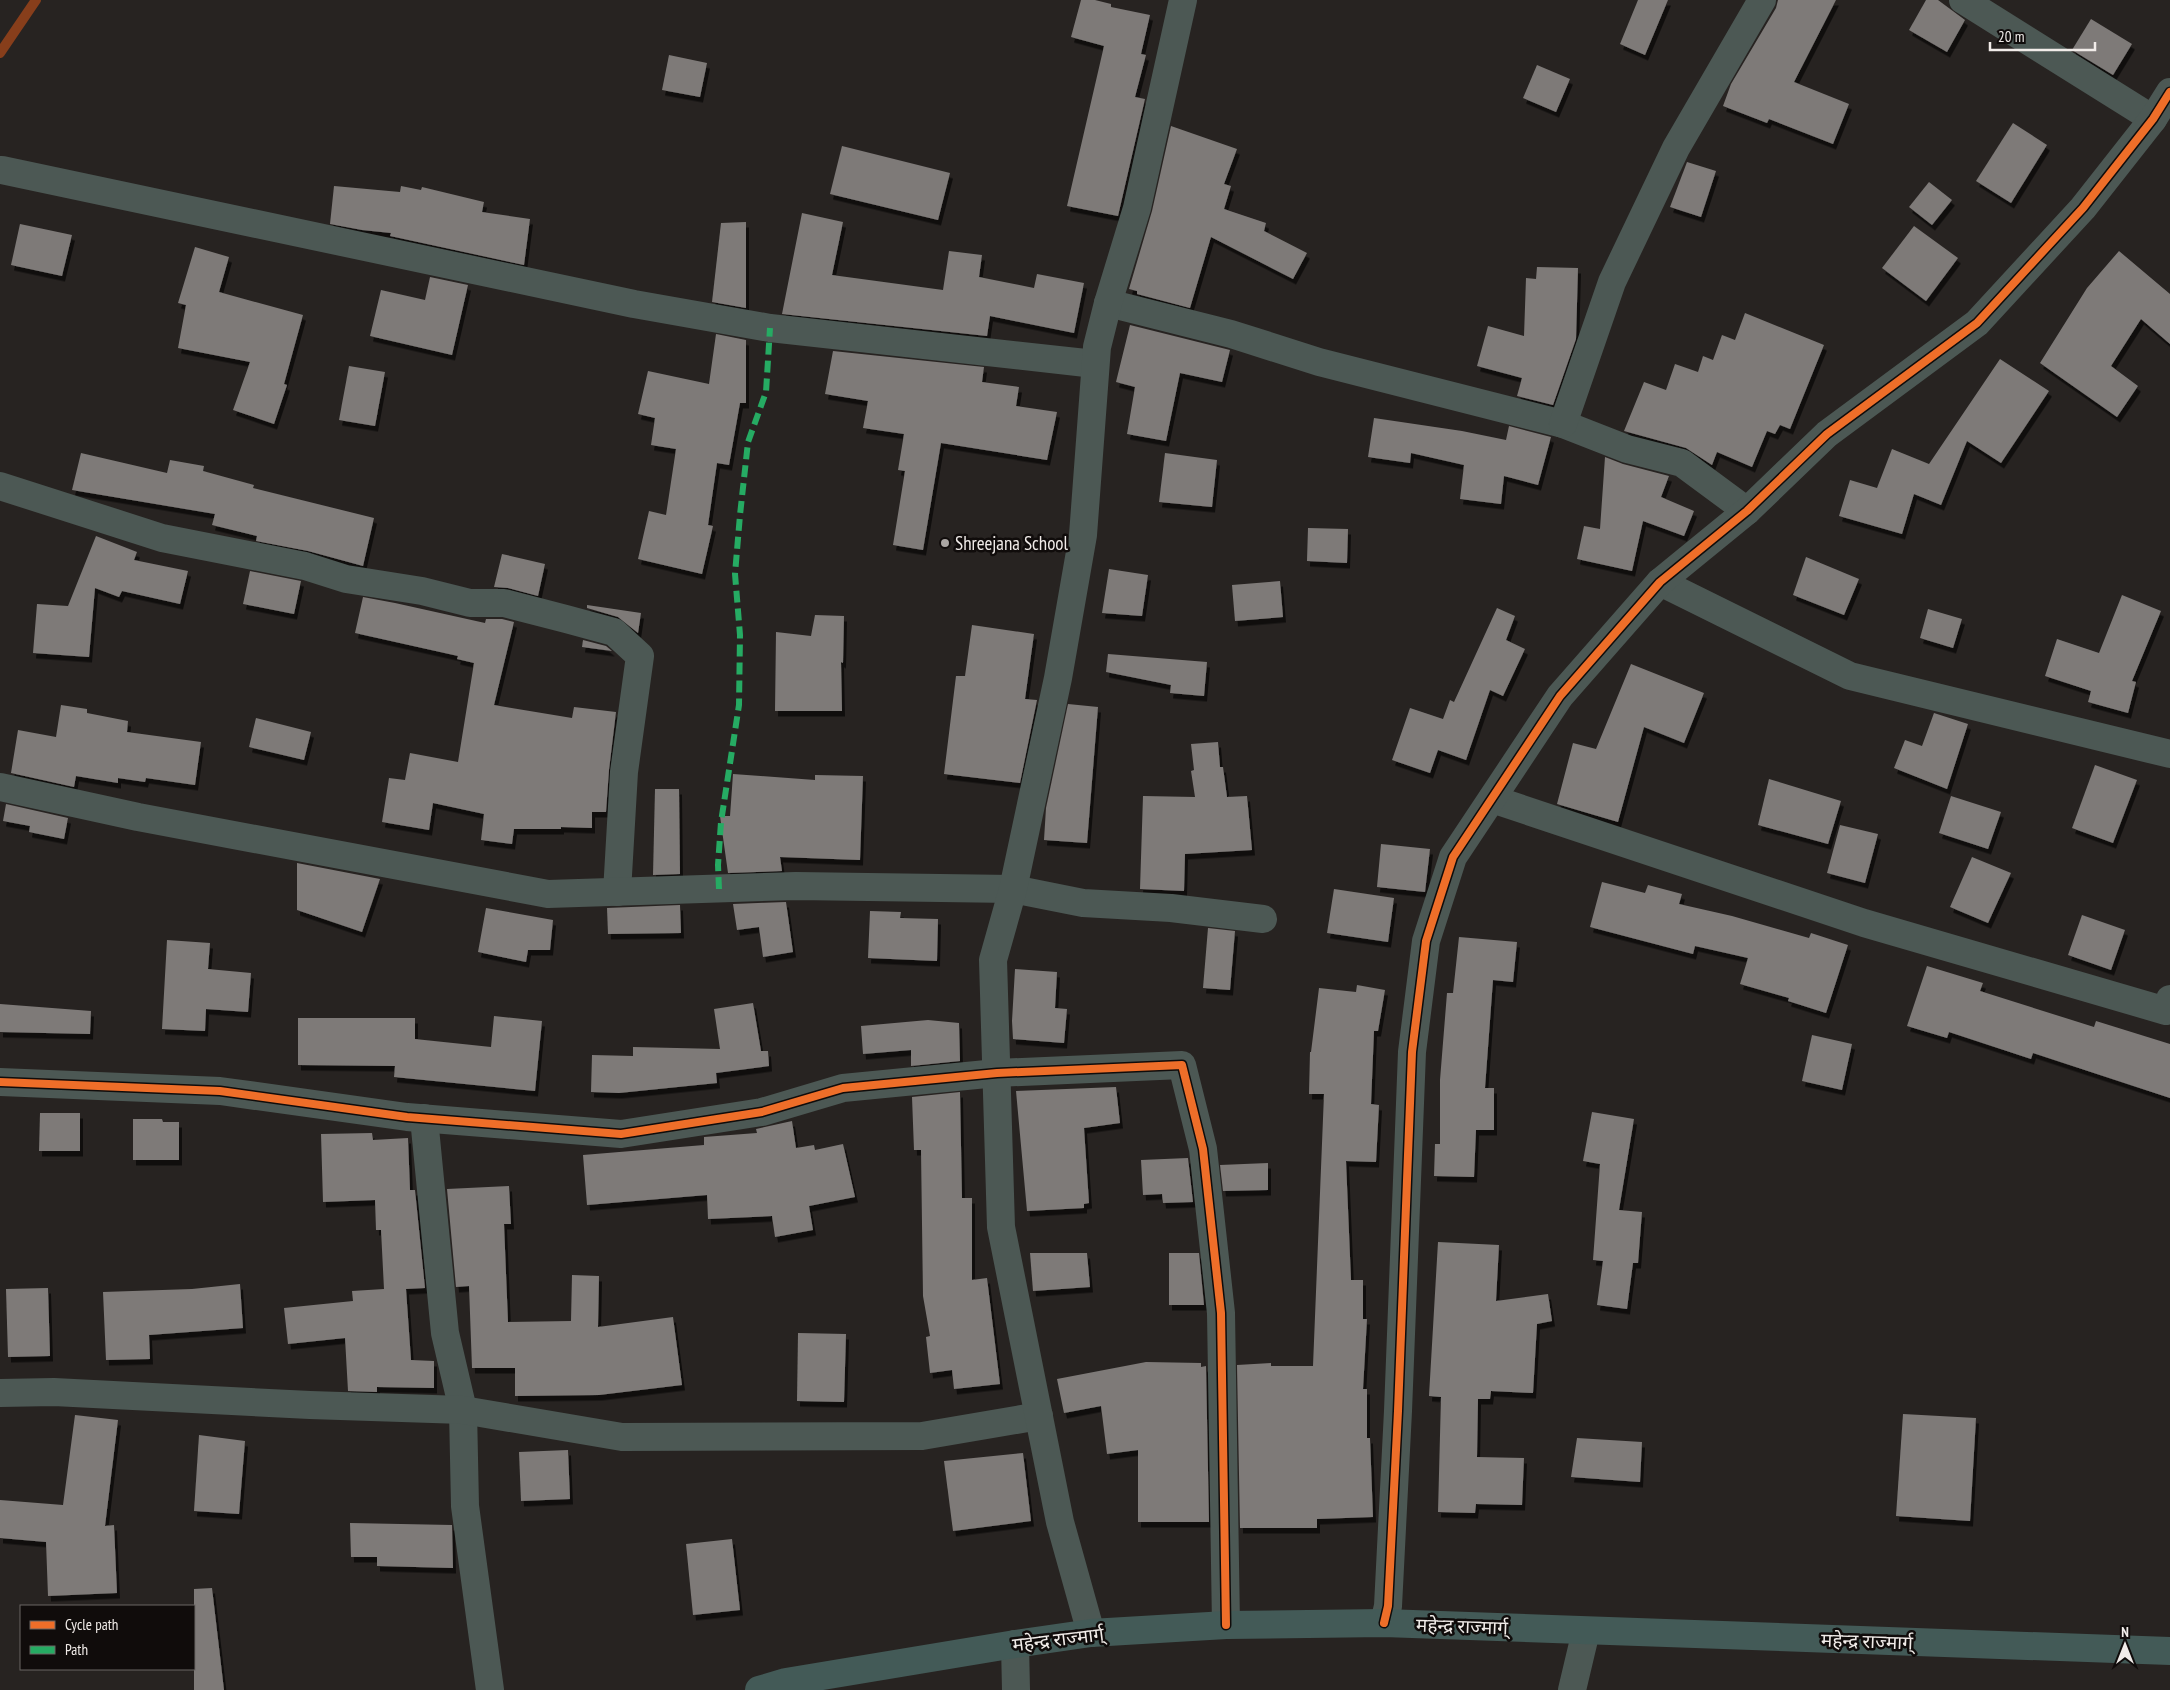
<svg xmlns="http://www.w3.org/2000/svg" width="2170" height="1690" font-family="'PT Sans Narrow','Noto Sans Devanagari',sans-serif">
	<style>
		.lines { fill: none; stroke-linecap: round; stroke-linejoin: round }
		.stream { stroke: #873e1b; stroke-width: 10 }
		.building { fill: #7e7a78; filter: url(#shadow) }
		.minor { stroke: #4c5854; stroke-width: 28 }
		.trunk { stroke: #435a57; stroke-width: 28 }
		.quiet { stroke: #26ab63; stroke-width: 6; stroke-dasharray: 12 6; stroke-linecap: butt }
		.cycleway-casing { stroke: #100c0b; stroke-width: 11 }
		.cycleway { stroke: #ee6e29; stroke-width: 8 }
		.poi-dot { fill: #aaa6a3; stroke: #100c0b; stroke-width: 2 }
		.labels { text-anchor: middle; stroke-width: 5; stroke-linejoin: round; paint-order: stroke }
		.poi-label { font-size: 19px; fill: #f1ece9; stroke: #100c0b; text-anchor: start }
		.street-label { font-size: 19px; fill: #f1ece9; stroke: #100c0b }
	</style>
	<defs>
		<filter id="shadow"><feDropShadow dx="3" dy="5.5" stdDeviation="0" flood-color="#0009"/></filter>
	</defs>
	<rect width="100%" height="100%" fill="#272321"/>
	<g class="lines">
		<polyline class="stream" points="0,53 36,0"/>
	</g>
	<g class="building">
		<polygon points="1081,0 1095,0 1111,4 1111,7 1150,15 1141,54 1146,55 1135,97 1145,99 1118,216 1067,206 1104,46 1071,37"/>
		<polygon points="1638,0 1668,0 1645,55 1620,44"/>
		<polygon points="1778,0 1836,0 1794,82 1849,104 1833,144 1769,119 1767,123 1723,106 1731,84 1776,8"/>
		<polygon points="1926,0 1938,0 1965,20 1947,52 1909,30"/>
		<polygon points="2091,19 2132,44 2113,75 2072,50"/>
		<polygon points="669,55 707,63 700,97 662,90"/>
		<polygon points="1537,65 1570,79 1556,112 1523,98"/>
		<polygon points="2013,123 2047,145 2011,203 1976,181"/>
		<polygon points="1171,126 1237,149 1224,184 1231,186 1224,209 1266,223 1264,231 1307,253 1293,279 1211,237 1190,308 1137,294 1137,291 1129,289 1152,211"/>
		<polygon points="842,146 950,173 938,220 830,194"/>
		<polygon points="1687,162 1716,171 1701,217 1670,207"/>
		<polygon points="1929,182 1952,200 1932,225 1909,207"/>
		<polygon points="334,186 400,192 401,186 421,190 422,187 484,202 482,212 530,219 524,265 390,236 391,233 362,230 330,224"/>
		<polygon points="802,213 843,222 832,275 943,290 949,251 982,255 979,277 1034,288 1037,274 1084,283 1074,333 990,316 987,336 782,314"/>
		<polygon points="746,222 746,308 712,302 721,223"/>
		<polygon points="20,224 72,235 62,276 11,265"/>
		<polygon points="1914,226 1958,258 1926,301 1882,268"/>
		<polygon points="195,247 229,257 219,292 303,315 284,384 287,385 274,424 233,410 250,362 178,348 186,305 178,303"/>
		<polygon points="2119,251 2170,294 2170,344 2141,319 2111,366 2138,386 2117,417 2040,363 2087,288"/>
		<polygon points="1537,267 1578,268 1576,339 1553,405 1517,396 1522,378 1477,366 1488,326 1524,336 1526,278 1536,279"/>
		<polygon points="430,277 468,285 452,355 370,336 381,290 425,300"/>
		<polygon points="1745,313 1824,345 1790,429 1780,425 1775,434 1767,431 1752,467 1717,452 1712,465 1686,448 1624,431 1644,382 1666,390 1675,364 1698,372 1703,356 1713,360 1722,335 1735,340"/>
		<polygon points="1130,325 1230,350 1222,382 1180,373 1166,441 1127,434 1135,387 1116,382"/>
		<polygon points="716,334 746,340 746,403 740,403 729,465 717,463 708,525 713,526 702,574 638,559 649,511 666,515 676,449 651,445 655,418 638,414 648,371 709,384"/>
		<polygon points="833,351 984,367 982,382 1019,387 1016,406 1057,412 1047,460 941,443 923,550 893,545 905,471 898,470 904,434 863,428 868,401 825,394"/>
		<polygon points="2000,359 2049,391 2001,463 1967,441 1941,505 1914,494 1902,534 1839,516 1850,480 1877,488 1892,449 1929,464"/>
		<polygon points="349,366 385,372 375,426 339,420"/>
		<polygon points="1374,418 1462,431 1506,440 1509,426 1551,437 1538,485 1504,476 1501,504 1460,499 1464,465 1411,453 1410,463 1368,457"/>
		<polygon points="81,453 167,473 170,460 204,466 203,471 254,485 253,488 374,518 363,566 308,551 256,541 257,536 212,525 215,514 72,490"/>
		<polygon points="1165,453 1217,460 1212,507 1159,502"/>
		<polygon points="1605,457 1623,464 1669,476 1661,497 1694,511 1684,536 1643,521 1632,571 1577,559 1584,526 1600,529"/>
		<polygon points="1308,528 1348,529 1347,563 1307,561"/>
		<polygon points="96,536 137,552 134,560 188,571 180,604 122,591 119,597 95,588 89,657 33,653 37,604 68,606"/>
		<polygon points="502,554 545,564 538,596 508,588 494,587"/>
		<polygon points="1806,557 1859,579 1844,615 1793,595"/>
		<polygon points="1109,569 1148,575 1142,616 1102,613"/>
		<polygon points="250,571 301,581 294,614 243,604"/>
		<polygon points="1280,581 1283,617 1235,621 1232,585"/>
		<polygon points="2122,595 2161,611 2132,681 2136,682 2128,713 2088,702 2091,691 2045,676 2057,639 2099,653"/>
		<polygon points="363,597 395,603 485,623 486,619 502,619 514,622 494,705 572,718 574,707 616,712 609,770 606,812 592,812 592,828 561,827 561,829 514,829 512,844 481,840 484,814 433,803 429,830 382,822 389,778 405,780 410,753 458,762 474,663 457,659 458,656 355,633"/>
		<polygon points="587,605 641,613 638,633 618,617 587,608"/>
		<polygon points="1497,608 1515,616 1506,640 1525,649 1503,696 1490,690 1466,760 1438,750 1430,773 1392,760 1410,708 1443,719 1450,700 1454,702"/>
		<polygon points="1928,609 1962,619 1953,648 1920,638"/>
		<polygon points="815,615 844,616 843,663 841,662 842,711 775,711 776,632 811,636"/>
		<polygon points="972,625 1034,634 1025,699 1037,700 1020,783 944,774 956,676 965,676"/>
		<polygon points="583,640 606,646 612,651 582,647"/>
		<polygon points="1108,654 1207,662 1204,696 1170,693 1171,685 1106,672"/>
		<polygon points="1631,664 1704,693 1684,743 1644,727 1618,822 1557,804 1573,743 1596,749"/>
		<polygon points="1068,704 1098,707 1087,843 1044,840 1046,808"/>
		<polygon points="61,705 87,709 87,713 128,721 127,732 201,742 195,785 146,778 145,782 118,778 118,783 76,776 74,787 11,773 18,730 56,737"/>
		<polygon points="1934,713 1968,724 1947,789 1894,768 1905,740 1922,746"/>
		<polygon points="256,718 311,732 304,760 249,747"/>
		<polygon points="1218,742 1220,767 1223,767 1227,797 1247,796 1252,850 1185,854 1184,891 1140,889 1143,796 1195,797 1191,771 1194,770 1191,744"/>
		<polygon points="2095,765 2137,780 2113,843 2072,828"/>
		<polygon points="733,774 815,780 815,775 863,776 860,860 780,857 782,871 728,873 720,816 730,816"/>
		<polygon points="1769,779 1841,801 1828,844 1758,825"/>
		<polygon points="655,789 679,789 680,874 653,875"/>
		<polygon points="1951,796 2001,812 1988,849 1939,833"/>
		<polygon points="6,804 68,818 64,839 29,832 30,826 3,821"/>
		<polygon points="1840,825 1878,834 1865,883 1827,873"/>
		<polygon points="1381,844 1430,849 1425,892 1377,887"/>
		<polygon points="1972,857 2011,873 1988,923 1950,907"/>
		<polygon points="297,863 380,879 362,932 297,910"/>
		<polygon points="1602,882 1645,893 1648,885 1682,894 1679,904 1732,916 1809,938 1811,933 1848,945 1826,1013 1788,1001 1789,998 1740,984 1748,958 1695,946 1693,954 1590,927"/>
		<polygon points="1334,889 1394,898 1388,942 1327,933"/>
		<polygon points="786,902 793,952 763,957 759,927 737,930 733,904"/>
		<polygon points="680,905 681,933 608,934 607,908"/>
		<polygon points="486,908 553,920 550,950 528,950 526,962 478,952"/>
		<polygon points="870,911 901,912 900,918 938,919 937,961 868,958"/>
		<polygon points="2082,915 2125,930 2111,970 2068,955"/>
		<polygon points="1208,928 1235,931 1230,990 1203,988"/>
		<polygon points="1459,937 1517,942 1513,982 1493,980 1485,1088 1494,1088 1494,1130 1476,1130 1474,1177 1434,1176 1435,1144 1440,1144 1440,1080 1447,993 1453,993"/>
		<polygon points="167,940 210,943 208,969 251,973 248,1012 206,1009 205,1031 162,1029"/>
		<polygon points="1927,966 1983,983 1980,991 2094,1027 2096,1021 2170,1044 2170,1098 2033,1053 2031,1059 1949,1032 1947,1038 1907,1026"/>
		<polygon points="1015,969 1057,972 1055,1008 1067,1009 1064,1043 1013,1039 1012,1021"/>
		<polygon points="1357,985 1385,990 1378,1031 1374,1031 1371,1104 1379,1105 1376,1162 1346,1161 1351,1280 1363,1280 1363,1319 1367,1319 1363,1389 1367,1389 1367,1438 1370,1438 1373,1517 1317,1519 1317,1528 1240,1528 1237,1365 1271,1363 1271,1366 1313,1366 1324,1094 1309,1094 1310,1052 1311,1052 1319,988 1356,992"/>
		<polygon points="753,1003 761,1051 768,1051 769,1066 716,1073 717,1083 619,1093 591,1092 592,1055 633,1056 633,1047 720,1049 714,1009"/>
		<polygon points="0,1004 91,1011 90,1034 0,1032"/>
		<polygon points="494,1016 542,1021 535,1091 394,1077 395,1066 298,1065 298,1018 415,1018 415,1039 491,1047"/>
		<polygon points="928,1020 959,1023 960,1061 911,1066 911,1050 863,1054 861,1026"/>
		<polygon points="1812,1035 1852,1044 1842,1090 1802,1081"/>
		<polygon points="1116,1087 1120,1123 1084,1128 1089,1203 1084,1204 1084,1208 1027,1211 1016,1091"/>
		<polygon points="960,1092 962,1198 972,1198 972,1280 987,1278 1000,1384 954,1389 952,1370 930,1373 926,1337 930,1336 923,1296 921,1150 914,1150 912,1097"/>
		<polygon points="1592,1112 1634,1119 1619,1210 1642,1212 1638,1263 1633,1263 1627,1309 1597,1305 1603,1261 1593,1260 1600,1164 1583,1161"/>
		<polygon points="40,1113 80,1113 80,1151 39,1151"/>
		<polygon points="133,1119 162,1119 163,1122 179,1122 179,1160 133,1160"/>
		<polygon points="792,1121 796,1148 814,1145 815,1150 843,1144 855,1197 809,1206 813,1230 775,1237 772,1216 708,1219 707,1195 587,1205 583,1155 704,1145 704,1137 757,1133 756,1129"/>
		<polygon points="372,1133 373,1140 408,1138 410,1190 415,1190 425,1288 406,1289 411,1360 434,1361 434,1388 377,1387 377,1392 348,1391 345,1338 288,1344 284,1308 353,1301 352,1291 384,1289 381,1230 376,1230 375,1200 323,1202 321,1134"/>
		<polygon points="1188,1158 1193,1202 1163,1203 1162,1194 1143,1195 1141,1160"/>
		<polygon points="1268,1163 1268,1190 1223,1191 1220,1165"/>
		<polygon points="509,1186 511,1224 504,1224 508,1322 571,1321 572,1275 599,1276 598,1327 673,1317 682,1385 599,1395 515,1396 515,1368 472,1368 469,1286 456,1287 447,1189"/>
		<polygon points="1438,1242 1499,1245 1496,1301 1548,1294 1552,1321 1537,1324 1533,1393 1491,1391 1490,1399 1478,1399 1477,1457 1524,1458 1522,1505 1476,1504 1475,1513 1438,1512 1441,1397 1429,1396"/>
		<polygon points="1030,1253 1087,1253 1090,1287 1033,1291"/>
		<polygon points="1169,1253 1199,1253 1204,1305 1169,1305"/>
		<polygon points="240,1284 243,1328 149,1335 150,1359 106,1360 103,1292 192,1289"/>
		<polygon points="48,1288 50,1356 8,1357 6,1289"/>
		<polygon points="798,1333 846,1334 844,1402 797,1401"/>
		<polygon points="1146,1362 1201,1363 1201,1367 1206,1366 1209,1522 1138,1522 1138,1450 1107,1454 1101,1406 1064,1413 1057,1379"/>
		<polygon points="1903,1414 1976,1418 1970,1521 1896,1516"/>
		<polygon points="75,1415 118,1420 105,1526 114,1525 117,1593 48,1596 46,1542 0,1538 0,1500 63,1505"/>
		<polygon points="199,1435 245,1441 239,1514 194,1511"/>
		<polygon points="1577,1438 1642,1442 1640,1482 1571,1477"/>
		<polygon points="568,1450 570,1499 521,1501 519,1452"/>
		<polygon points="1023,1453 1031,1521 953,1531 944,1461"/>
		<polygon points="350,1523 452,1525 453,1568 377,1566 377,1557 351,1557"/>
		<polygon points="732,1539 740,1610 693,1615 686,1544"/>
		<polygon points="212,1588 224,1690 194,1690 194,1589"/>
	</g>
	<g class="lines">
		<g class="minor">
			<polyline points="1963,0 2153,119"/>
			<polyline points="2,170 634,304 770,328 1095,364"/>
			<polyline points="1108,303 1231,334 1319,362 1563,424 1627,449 1682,463 1747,511"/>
			<polyline points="1563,424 1612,282 1676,148 1762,0"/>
			<polyline points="0,486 162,538 305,566 346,579 422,591 470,603 504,603 566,619 614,632 640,656 624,772 617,892"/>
			<polyline points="1660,582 1850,676 2170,754"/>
			<polyline points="0,787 138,817 548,894 796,886 1013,889 1083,903 1171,908 1263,919"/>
			<polyline points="1492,799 1864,923 2166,1011 2170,999"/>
			<polyline points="0,1082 220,1091 407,1117 621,1134 762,1112 843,1088 997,1073 1182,1065 1203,1149 1221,1313 1226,1625"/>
			<polyline points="424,1118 445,1333 463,1410 465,1506 490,1690"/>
			<polyline points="0,1393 54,1392 310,1405 463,1410 622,1437 922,1436 1039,1416"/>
			<polyline points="1384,1623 1388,1606 1398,1411 1412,1052 1426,941 1453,857 1560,696 1660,582 1747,511 1827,434 1977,323 2083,208 2153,119 2170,92"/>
			<polyline points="1091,1633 1060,1522 1001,1227 993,960 1013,889 1058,678 1083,535 1097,347 1108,303 1137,208 1183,0"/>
			<polyline points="1015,1644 1016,1690"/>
			<polyline points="1572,1690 1586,1631"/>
		</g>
		<polyline class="trunk" points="759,1690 786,1682 1015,1644 1091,1633 1226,1625 1384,1623 2170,1651"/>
		<polyline class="quiet" points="719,889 718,865 721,822 739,705 740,635 735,574 740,515 748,442 766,392 770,328"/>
		<g class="cycleway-casing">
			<g id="cycleway">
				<polyline points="0,1082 220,1091 407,1117 621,1134 762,1112 843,1088 997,1073 1182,1065 1203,1149 1221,1313 1226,1625"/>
				<polyline points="1384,1623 1388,1606 1398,1411 1412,1052 1426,941 1453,857 1560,696 1660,582 1747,511 1827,434 1977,323 2083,208 2153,119 2170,92"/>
			</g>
		</g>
		<use href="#cycleway" class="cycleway"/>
	</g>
	<circle class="poi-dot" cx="945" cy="543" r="5"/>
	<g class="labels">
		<g class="poi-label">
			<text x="955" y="550">Shreejana School</text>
		</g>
		<g class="street-label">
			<text transform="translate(1462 1626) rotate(2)" y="7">महेन्द्र राज्मार्ग्</text>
			<text transform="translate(1058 1639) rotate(-7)" y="7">महेन्द्र राज्मार्ग्</text>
			<text transform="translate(1867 1641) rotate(2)" y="7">महेन्द्र राज्मार्ग्</text>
		</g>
	</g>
	<rect x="20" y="1605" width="175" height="65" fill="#100c0b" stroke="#6a6664"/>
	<rect x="30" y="1621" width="25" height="8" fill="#ee6e29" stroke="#6a6664"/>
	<text x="65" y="1630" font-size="15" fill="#f1ece9">Cycle path</text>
	<rect x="30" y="1646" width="25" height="8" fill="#26ab63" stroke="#6a6664"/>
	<text x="65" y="1655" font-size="15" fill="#f1ece9">Path</text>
	<g transform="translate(2125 1645)" stroke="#100c0b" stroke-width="4" paint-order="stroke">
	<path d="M0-4L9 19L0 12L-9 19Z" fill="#f1ece9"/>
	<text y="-8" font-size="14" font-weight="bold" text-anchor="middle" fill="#f1ece9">N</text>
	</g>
	<path d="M1990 42v8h105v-8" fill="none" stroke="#f1ece9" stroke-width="2.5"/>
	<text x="1998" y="42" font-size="15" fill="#f1ece9" stroke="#100c0b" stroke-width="4" paint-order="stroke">20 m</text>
</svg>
